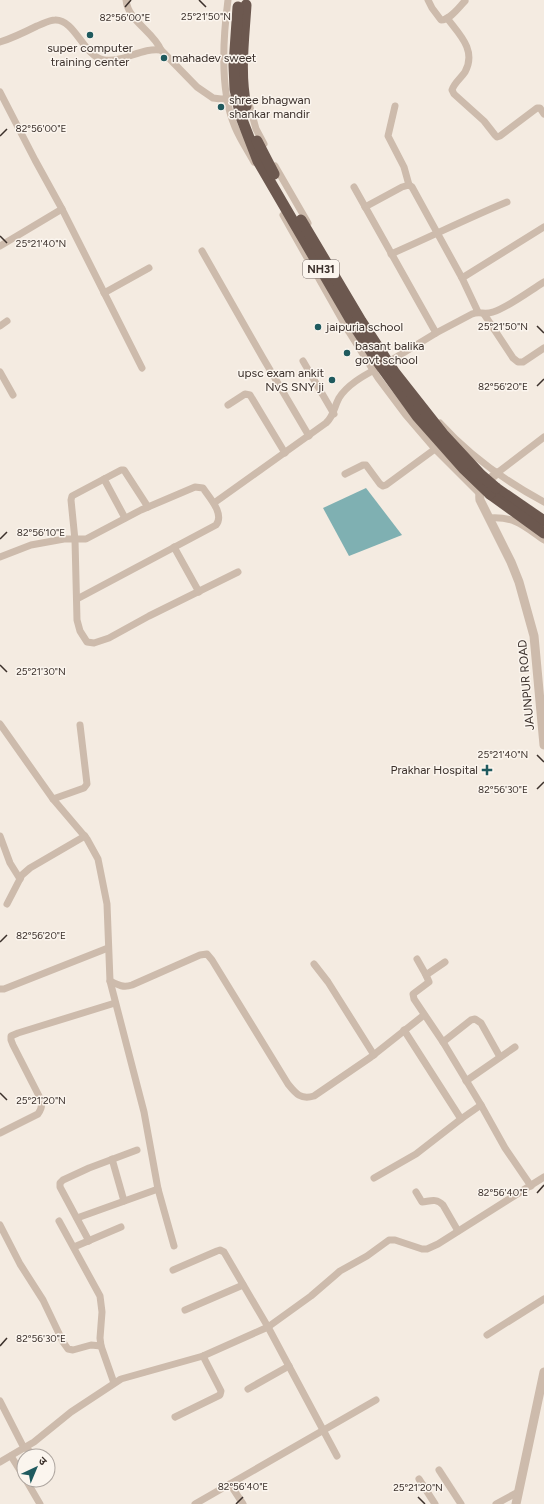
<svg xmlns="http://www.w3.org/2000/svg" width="544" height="1504" font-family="Figtree,'Noto Sans Devanagari',sans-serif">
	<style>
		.water { fill: #7fb0b2 }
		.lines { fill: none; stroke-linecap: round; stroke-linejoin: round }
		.minor { stroke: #cdbbac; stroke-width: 7 }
		.tertiary { stroke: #cdbbac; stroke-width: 9 }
		.trunk { stroke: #6c584f; stroke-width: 11 }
		.trunk-bridge { stroke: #6c584f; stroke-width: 11 }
		.ticks { fill: none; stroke: #3b302b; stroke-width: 1.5 }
		.poi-dot { fill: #1f5a5e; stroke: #fbf5ee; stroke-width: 1.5 }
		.labels { text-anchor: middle; stroke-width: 3; stroke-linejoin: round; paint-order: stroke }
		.shield { fill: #fbf5ee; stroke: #756b66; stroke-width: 1 }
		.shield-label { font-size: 11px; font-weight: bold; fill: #3b302b }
		.poi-label { font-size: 12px; fill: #3b302b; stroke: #fbf5ee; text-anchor: start }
		.street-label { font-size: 12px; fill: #3b302b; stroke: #fbf5ee }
		.ticks-label { font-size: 10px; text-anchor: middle; fill: #3b302b; stroke: #fbf5ee; stroke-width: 3; stroke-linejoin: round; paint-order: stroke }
	</style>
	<rect width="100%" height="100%" fill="#f4ebe1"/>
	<polygon class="water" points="366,488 402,535 349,556 323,508"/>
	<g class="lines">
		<g class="minor">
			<path d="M 126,0 C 128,21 153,31 161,50"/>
			<path d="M 228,0 C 223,38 220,92 235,127 C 240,139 248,151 254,162"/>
			<path d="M 428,0 L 432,8 L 441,20 C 450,20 459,7 465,1"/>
			<path d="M 447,18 C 459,34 477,50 465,72 C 461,78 454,83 452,90 L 454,94 L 484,121 L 495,135 L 497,137 L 500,136 L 537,108 L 540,108 L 544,114"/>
			<path d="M 0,42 C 13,38 25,32 37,26 C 43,24 49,20 55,20 C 75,19 84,57 104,60 C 123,63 142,47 161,50 L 197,87 L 213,98 L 221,99 L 241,98"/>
			<polyline points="0,92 35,160 62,209 142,368"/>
			<polyline points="248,100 256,129 264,144"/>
			<polyline points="395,106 388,136 404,167 409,185"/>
			<polyline points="275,166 308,223"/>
			<polyline points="354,187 436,333"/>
			<polyline points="365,207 402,187 409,185 412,187 462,278 478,312"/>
			<polyline points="283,215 349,332 378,378 405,414 435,449 479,493"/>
			<polyline points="0,246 62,209"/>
			<polyline points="202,251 263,358 309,436"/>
			<path d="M 391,254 C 430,237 468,218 507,202"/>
			<polyline points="462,278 544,227"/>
			<polyline points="104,293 149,268"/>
			<polyline points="484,314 513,358 518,362 523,362 544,348"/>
			<polyline points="0,326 7,321"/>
			<polyline points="303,361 334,414"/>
			<path d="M 385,364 L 436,333 L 472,314 C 479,311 485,315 493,312 C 507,308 531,290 544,282"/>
			<polyline points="0,372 13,395"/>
			<polyline points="228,405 245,394 250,395 285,453"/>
			<path d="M 440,423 C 470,456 505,481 544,502"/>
			<polyline points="497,473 544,437"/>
			<polyline points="345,474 363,465 366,465 380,484 383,486 386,485 435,449"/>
			<polyline points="104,479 125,518"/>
			<path d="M 214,503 L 326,423 C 334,416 334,407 339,398 C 347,385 363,376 376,369"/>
			<polyline points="148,507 124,470 121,470 72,496 71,500 75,540 77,620 80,631 87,642 94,643 109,638 149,616 238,572"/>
			<path d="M 489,518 C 515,516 524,526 544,540"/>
			<polyline points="174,547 199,592"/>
			<path d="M 0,557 L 31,545 L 64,539 L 86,539 L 141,510 L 195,487 L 203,488 C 209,497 225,514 216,525 L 77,599"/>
			<polyline points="0,724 53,799 87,839 98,859 107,904 110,981 144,1112 158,1189 174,1246"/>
			<polyline points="53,799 84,788 87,784 80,725"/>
			<polyline points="0,836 10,863 20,879"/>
			<polyline points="7,904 22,875 30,868 85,836"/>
			<polyline points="417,959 426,975 429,982 413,994 414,999 443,1042 481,1105 505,1148 531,1186"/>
			<polyline points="314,964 328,982 374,1055"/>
			<polyline points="426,975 445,962"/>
			<path d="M 110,981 C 118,985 123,988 132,985 L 200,955 L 207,954 L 212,960 L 288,1084 C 296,1094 301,1100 314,1096 L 371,1057 L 424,1015"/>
			<polyline points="0,989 4,989 108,948"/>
			<polyline points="404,1030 461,1119"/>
			<polyline points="443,1042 471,1020 475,1019 481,1023 500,1057"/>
			<polyline points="466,1081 515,1047"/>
			<path d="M 0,1133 L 38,1114 C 43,1107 42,1103 39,1096 L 13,1045 L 11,1040 L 11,1036 L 18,1033 L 115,1003"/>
			<polyline points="112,1159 124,1201"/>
			<polyline points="374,1178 416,1154 461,1119 481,1105"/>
			<path d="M 416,1192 L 422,1202 C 431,1201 436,1198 443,1205 L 458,1231"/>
			<polyline points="77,1218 158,1189"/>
			<polyline points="59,1221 100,1296 102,1312 100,1338 101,1346 114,1383"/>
			<polyline points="0,1225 20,1264 43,1300 63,1342 68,1349 73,1350 91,1345 101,1346"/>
			<polyline points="89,1241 60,1187 60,1183 63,1180 89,1168 137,1150"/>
			<polyline points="74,1247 121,1227"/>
			<polyline points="173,1270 217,1251 220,1250 224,1252 268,1327 337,1456"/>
			<polyline points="185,1310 243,1285"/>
			<polyline points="487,1335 544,1299"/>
			<polyline points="248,1389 289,1366"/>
			<polyline points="0,1401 24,1448"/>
			<polyline points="175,1417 220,1395 221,1391 203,1356"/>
			<polyline points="26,1447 33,1456"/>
			<polyline points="11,1456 24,1477"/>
			<polyline points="0,1462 34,1442 71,1412 121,1379 203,1356 268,1327 311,1296 340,1271 367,1256 389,1240 395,1240 422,1249 427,1249 438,1244 544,1177"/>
			<polyline points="439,1470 461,1504"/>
			<polyline points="419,1479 435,1504"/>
			<polyline points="26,1480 40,1504"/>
			<polyline points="230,1484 243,1504"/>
			<polyline points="195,1504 376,1400"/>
			<polyline points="496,1504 518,1492"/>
		</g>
		<g class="tertiary">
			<path d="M 497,473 C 487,482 478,486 480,500 L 511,562 L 519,582 L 534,636 L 544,745"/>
			<polyline points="516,1504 544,1372"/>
		</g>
		<g class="trunk">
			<polyline points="496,488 544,521"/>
			<polyline points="490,494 544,533"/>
		</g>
		<g class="trunk-bridge">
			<path d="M 246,5 C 244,38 239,73 246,106"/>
			<polyline points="238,7 234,65 235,89 241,117 258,161 353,324 378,362 417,416 464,469 490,494"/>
			<polyline points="257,141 274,174"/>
			<polyline points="301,220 361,321 395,373 443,434 481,475 496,488"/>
		</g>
	</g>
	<path class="ticks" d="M 199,0 L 206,7M 125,7 L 131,0M 0,136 L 7,129M 0,236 L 7,243M 537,326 L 544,333M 537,386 L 544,379M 0,539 L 7,532M 0,665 L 7,672M 537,755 L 544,762M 537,789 L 544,782M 0,942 L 7,935M 0,1093 L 7,1100M 537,1193 L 544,1185M 0,1346 L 7,1338M 418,1497 L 425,1504M 236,1504 L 243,1497"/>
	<g class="poi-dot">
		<circle cx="90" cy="35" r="4"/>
		<circle cx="164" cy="58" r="4"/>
		<circle cx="221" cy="107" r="4"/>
		<circle cx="318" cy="327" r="4"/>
		<circle cx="347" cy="353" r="4"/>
		<circle cx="332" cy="380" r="4"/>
		<path d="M485 764h4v4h4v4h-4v4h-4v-4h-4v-4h4z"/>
	</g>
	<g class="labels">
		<rect class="shield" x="303" y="260" width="36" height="18" rx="3"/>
		<g class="shield-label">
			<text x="321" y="273">NH31</text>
		</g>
		<g class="poi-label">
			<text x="90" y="52" text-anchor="middle">super computer<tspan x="90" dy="14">training center</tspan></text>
			<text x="172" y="62">mahadev sweet</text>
			<text x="229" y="104">shree bhagwan<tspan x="229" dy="14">shankar mandir</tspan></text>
			<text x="326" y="331">jaipuria school</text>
			<text x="355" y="350">basant balika<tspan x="355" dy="14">govt school</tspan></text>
			<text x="324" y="377" text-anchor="end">upsc exam ankit<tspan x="324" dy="14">NvS SNY ji</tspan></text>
			<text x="478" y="774" text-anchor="end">Prakhar Hospital</text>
		</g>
		<g class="street-label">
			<text transform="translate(526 685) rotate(-95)" y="4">JAUNPUR ROAD</text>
		</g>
	</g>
	<g class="ticks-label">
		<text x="206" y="20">25°21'50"N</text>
		<text x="125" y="21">82°56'00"E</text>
		<text x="41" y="132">82°56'00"E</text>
		<text x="41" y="247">25°21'40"N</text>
		<text x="503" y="330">25°21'50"N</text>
		<text x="503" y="390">82°56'20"E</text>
		<text x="41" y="536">82°56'10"E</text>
		<text x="41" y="675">25°21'30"N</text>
		<text x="503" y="758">25°21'40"N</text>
		<text x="503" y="793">82°56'30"E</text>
		<text x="41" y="939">82°56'20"E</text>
		<text x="41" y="1104">25°21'20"N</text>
		<text x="503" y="1196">82°56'40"E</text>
		<text x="41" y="1342">82°56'30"E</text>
		<text x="243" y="1490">82°56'40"E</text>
		<text x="418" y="1491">25°21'20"N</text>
	</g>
	<g transform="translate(36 1468) rotate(44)"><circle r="19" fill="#fbf5ee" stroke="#aea6a0"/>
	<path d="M0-3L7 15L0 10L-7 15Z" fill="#1f5a5e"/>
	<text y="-6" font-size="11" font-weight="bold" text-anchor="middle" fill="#3b302b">उ</text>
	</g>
</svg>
